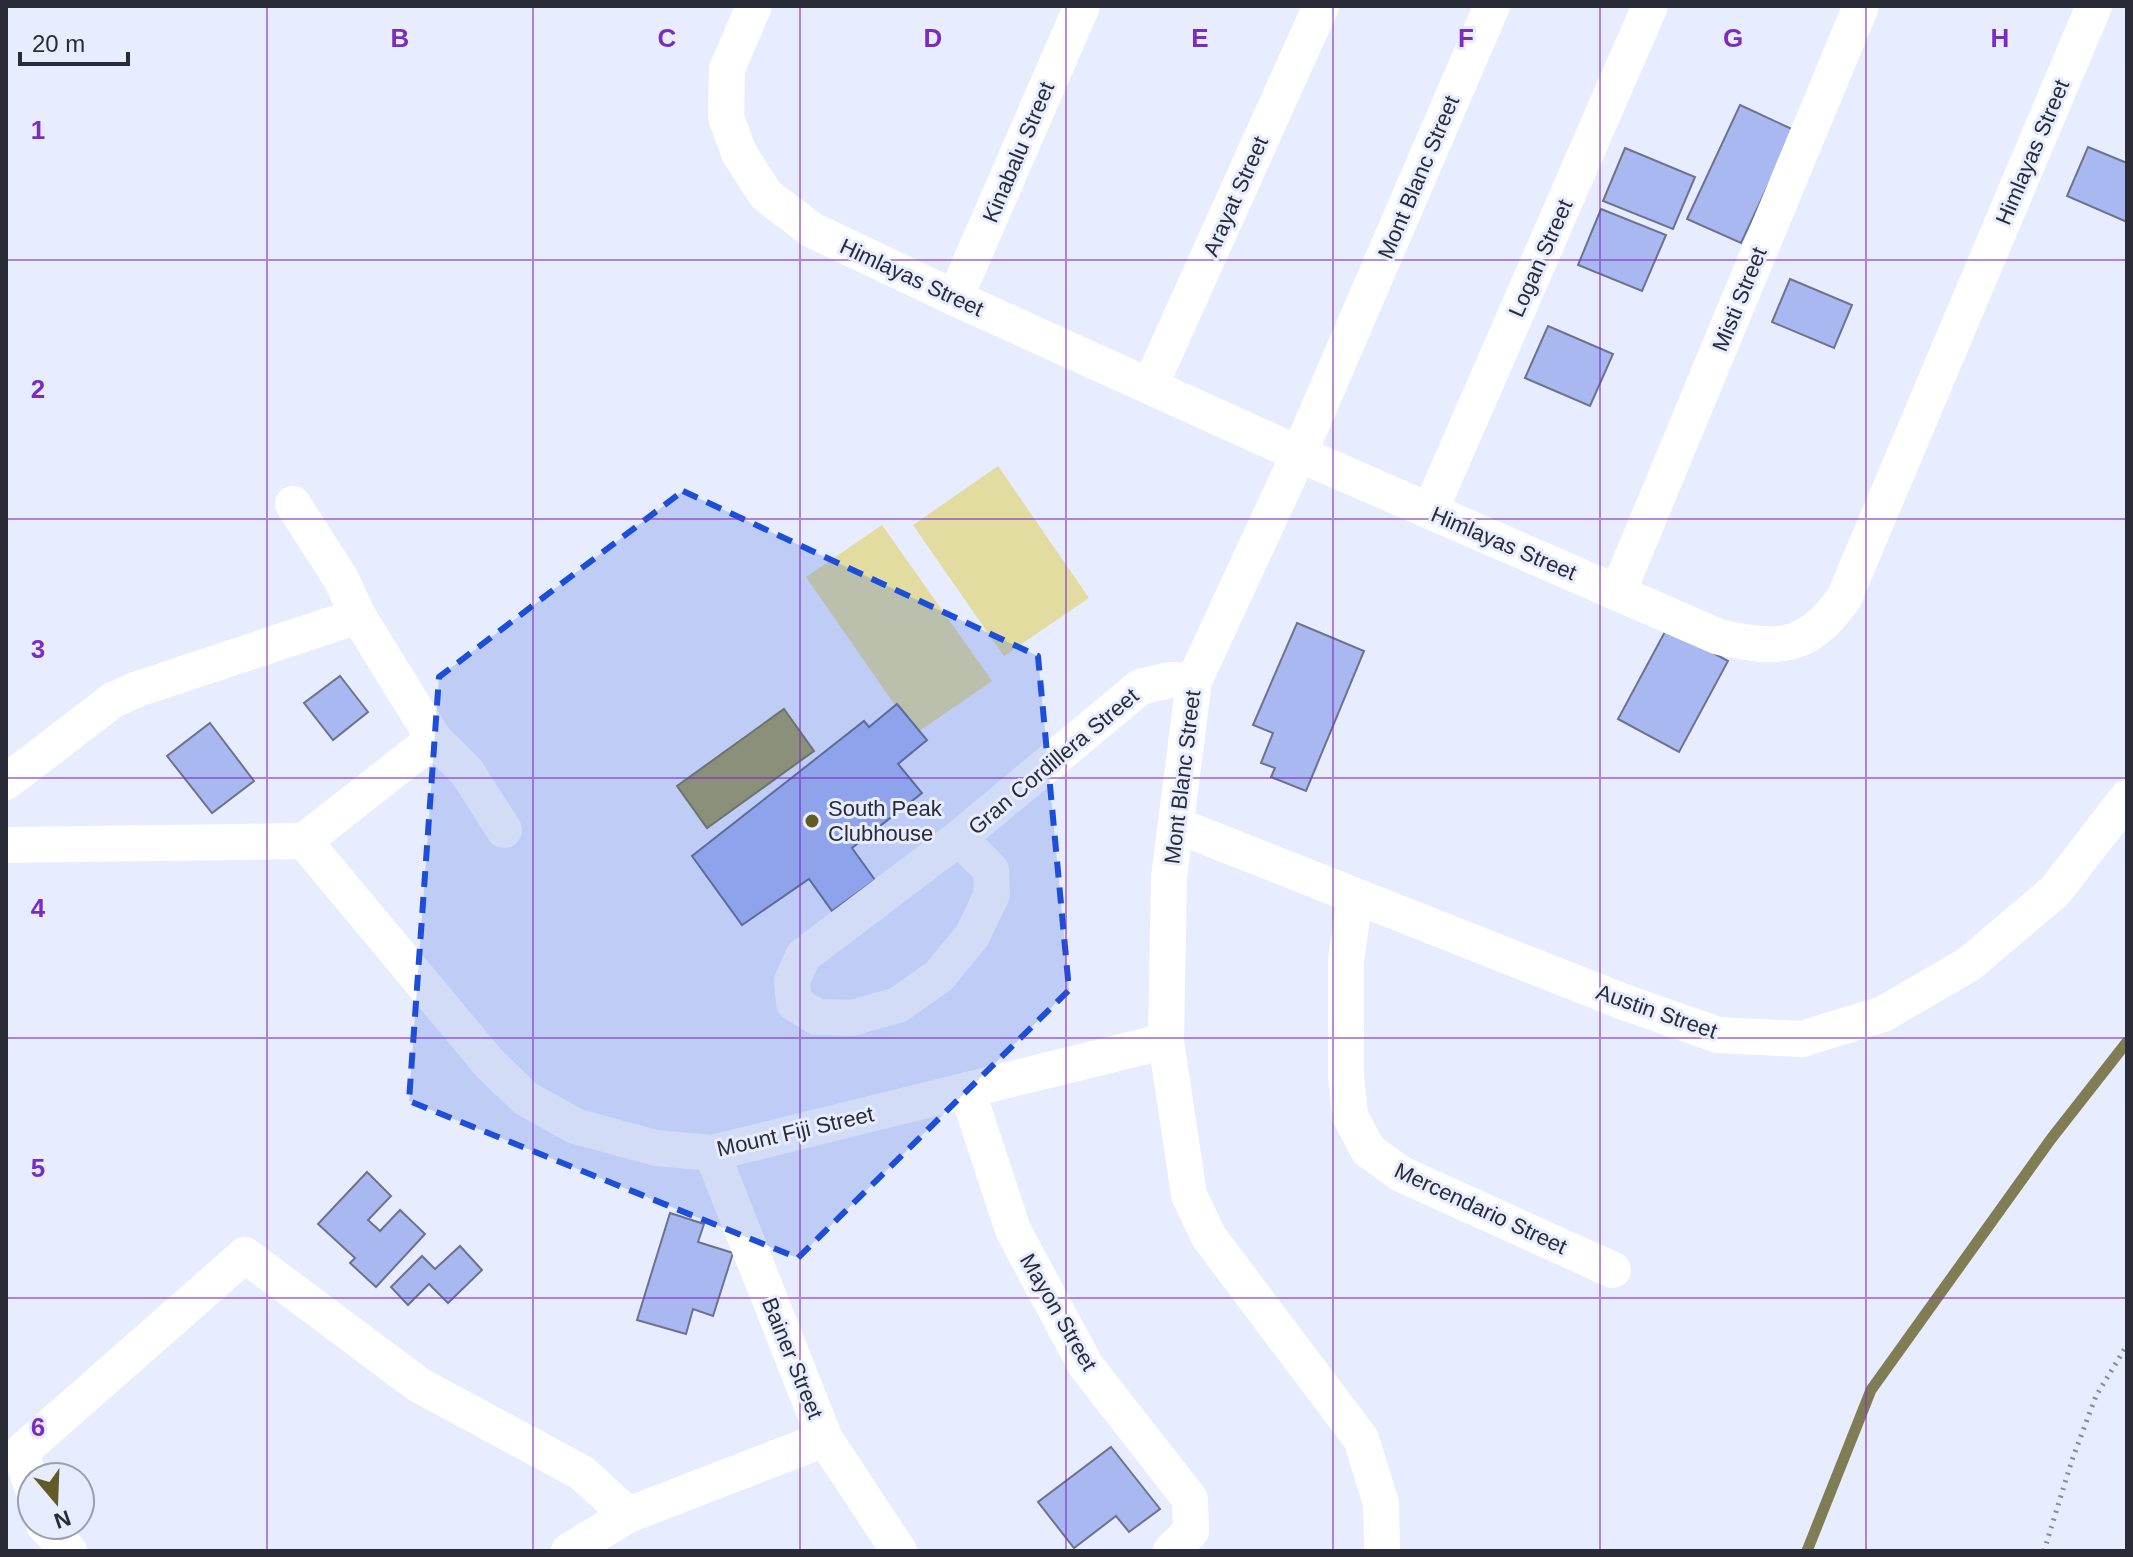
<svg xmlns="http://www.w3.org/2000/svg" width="2133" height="1557" font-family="Arial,sans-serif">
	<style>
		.green { fill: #e2dca1 }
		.water { fill: #a6a062; stroke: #807d55; stroke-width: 2 }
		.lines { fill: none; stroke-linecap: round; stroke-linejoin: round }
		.stream { stroke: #807d55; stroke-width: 11 }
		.building { fill: #aab8f1; stroke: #6c738e; stroke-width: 2 }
		.path { stroke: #878b99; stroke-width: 5; stroke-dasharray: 2 6; stroke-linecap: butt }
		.minor { stroke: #fff; stroke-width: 36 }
		.marked { fill: #1d4ed8; fill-opacity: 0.2; stroke: #1d4ed8; stroke-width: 6; stroke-dasharray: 16 10; stroke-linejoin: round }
		.grid { fill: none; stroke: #7b2cbf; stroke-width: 2; stroke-opacity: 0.55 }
		.poi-dot { fill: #615b28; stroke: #e7ecfe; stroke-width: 3 }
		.labels { text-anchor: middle; stroke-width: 6; stroke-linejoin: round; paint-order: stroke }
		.street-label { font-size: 22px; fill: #292c37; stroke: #e7ecfe }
		.poi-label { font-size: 22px; fill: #292c37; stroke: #e7ecfe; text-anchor: start }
		.grid-label { font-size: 26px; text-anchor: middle; font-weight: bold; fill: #7b2cbf; stroke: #e7ecfe; stroke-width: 6; stroke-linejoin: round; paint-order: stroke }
	</style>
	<rect width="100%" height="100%" fill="#e7ecfe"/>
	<g class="green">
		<polygon points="998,466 1089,598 1004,656 913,525"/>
		<polygon points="882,525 992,681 915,734 806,577"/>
	</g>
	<polygon class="water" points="784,709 814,751 707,828 677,786"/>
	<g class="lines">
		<polyline class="stream" points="1807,1551 1871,1390 2051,1139 2127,1042"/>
	</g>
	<g class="building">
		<polygon points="1740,105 1794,130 1741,243 1687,219"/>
		<polygon points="2088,147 2127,163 2127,222 2067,196"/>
		<polygon points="1625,148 1695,177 1673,229 1603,201"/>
		<polygon points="1601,209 1666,235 1642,291 1578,265"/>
		<polygon points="1790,279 1852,305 1834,348 1772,322"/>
		<polygon points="1548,326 1613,354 1590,406 1525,378"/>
		<polygon points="1297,623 1364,651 1306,791 1271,777 1275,768 1261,763 1273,733 1253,725"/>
		<polygon points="1667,628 1728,661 1679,752 1618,719"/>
		<polygon points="340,676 368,712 333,740 304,703"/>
		<polygon points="897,704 927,740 898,764 922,793 852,848 875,880 832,911 809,879 742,925 692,856 864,721 869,727"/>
		<polygon points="210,723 254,781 212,813 167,756"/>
		<polygon points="367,1172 391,1196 368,1220 380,1231 400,1210 425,1234 376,1287 350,1263 355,1258 318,1224"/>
		<polygon points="670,1213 704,1224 698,1242 733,1253 713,1316 693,1309 686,1334 637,1320"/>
		<polygon points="460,1246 482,1270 448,1303 429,1284 408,1305 391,1287 422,1256 435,1269"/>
		<polygon points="1111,1447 1160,1509 1129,1532 1116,1516 1074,1548 1038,1502"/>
	</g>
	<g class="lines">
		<polyline class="path" points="2044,1551 2072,1460 2096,1396 2127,1345"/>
		<g class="minor">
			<path d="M 754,6 L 727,69 L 726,117 L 739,153 L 766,195 L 812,230 L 955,298 L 1299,454 L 1719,637 C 1778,650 1807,650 1844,598 L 2094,6"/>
			<polyline points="955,298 1082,6"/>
			<polyline points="1150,386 1321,6"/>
			<polyline points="293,504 341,579 358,616 434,739 467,772 504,830"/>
			<polyline points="1430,511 1650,6"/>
			<polyline points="1618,592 1861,6"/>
			<polyline points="6,782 113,700 138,689 358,616"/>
			<polyline points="1176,825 1624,1002 1718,1035 1802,1039 1883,1014 1969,964 2055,891 2127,798"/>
			<polyline points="959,838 991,870 992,894 972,936 939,976 898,1005 852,1018 817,1017 794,1003 792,981 803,956 959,838 1140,687 1169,680 1194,681"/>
			<polyline points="304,841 489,1063 525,1098 575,1126 656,1148 712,1153 1166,1041"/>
			<polyline points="6,845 304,841 434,739"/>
			<polyline points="1355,897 1346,961 1346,1076 1350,1116 1368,1150 1401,1174 1613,1270"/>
			<polyline points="967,1090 1013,1230 1086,1366 1190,1499 1191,1531 1171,1551"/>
			<polyline points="712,1153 825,1439 899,1551"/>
			<polyline points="32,1487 21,1452 245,1255 419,1385 582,1473 628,1515"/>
			<polyline points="44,1525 69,1551"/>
			<polyline points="569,1551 628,1515 825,1439"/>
			<polyline points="1382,1551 1381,1503 1361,1439 1209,1237 1189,1195 1166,1041 1169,878 1194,681 1299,454 1492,6"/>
		</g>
	</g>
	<path class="marked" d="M 683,491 L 1038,656 L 1069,990 L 798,1258 L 409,1101 L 439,677 Z"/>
	<path class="grid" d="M 267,6 L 267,1551M 533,6 L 533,1551M 800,6 L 800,1551M 1066,6 L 1066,1551M 1333,6 L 1333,1551M 1600,6 L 1600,1551M 1866,6 L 1866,1551M 6,260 L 2127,260M 6,519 L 2127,519M 6,778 L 2127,778M 6,1038 L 2127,1038M 6,1298 L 2127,1298"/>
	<circle class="poi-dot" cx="812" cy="821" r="8"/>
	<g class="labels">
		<g class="street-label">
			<text transform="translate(1018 152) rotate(-67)" y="8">Kinabalu Street</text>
			<text transform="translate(2032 152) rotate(-67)" y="8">Himlayas Street</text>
			<text transform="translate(1418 177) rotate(-67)" y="8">Mont Blanc Street</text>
			<text transform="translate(1235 196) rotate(-66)" y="8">Arayat Street</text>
			<text transform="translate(1540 258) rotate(-66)" y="8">Logan Street</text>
			<text transform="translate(912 277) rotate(25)" y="8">Himlayas Street</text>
			<text transform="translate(1739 299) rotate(-68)" y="8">Misti Street</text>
			<text transform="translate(1504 543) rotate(23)" y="8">Himlayas Street</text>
			<text transform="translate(1053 761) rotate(-40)" y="8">Gran Cordillera Street</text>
			<text transform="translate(1182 777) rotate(-83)" y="8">Mont Blanc Street</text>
			<text transform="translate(1657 1011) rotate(19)" y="8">Austin Street</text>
			<text transform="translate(795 1131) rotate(-13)" y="8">Mount Fiji Street</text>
			<text transform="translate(1481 1208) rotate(25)" y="8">Mercendario Street</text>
			<text transform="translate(1059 1312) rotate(60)" y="8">Mayon Street</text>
			<text transform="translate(793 1358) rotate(68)" y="8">Bainer Street</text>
		</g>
		<g class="poi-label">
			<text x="828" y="816">South Peak<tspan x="828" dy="25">Clubhouse</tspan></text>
		</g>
	</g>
	<g class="grid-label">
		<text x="400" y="47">B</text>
		<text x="667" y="47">C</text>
		<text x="933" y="47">D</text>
		<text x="1200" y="47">E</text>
		<text x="1466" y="47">F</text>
		<text x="1733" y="47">G</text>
		<text x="2000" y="47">H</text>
		<text x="38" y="139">1</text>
		<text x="38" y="398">2</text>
		<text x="38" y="658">3</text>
		<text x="38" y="917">4</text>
		<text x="38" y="1177">5</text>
		<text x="38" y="1436">6</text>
	</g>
	<rect width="2133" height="1557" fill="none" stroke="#292c37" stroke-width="16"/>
	<g transform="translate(56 1501) rotate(161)"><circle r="38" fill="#e7ecfe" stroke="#9b9fae" stroke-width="2"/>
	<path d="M0-6L14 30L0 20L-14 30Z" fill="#615b28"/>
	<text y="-12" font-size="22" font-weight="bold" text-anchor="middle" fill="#292c37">N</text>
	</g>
	<path d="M20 52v12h108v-12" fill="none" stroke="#292c37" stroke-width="4"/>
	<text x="32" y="52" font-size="24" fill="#292c37" stroke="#e7ecfe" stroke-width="6" paint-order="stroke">20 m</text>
</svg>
